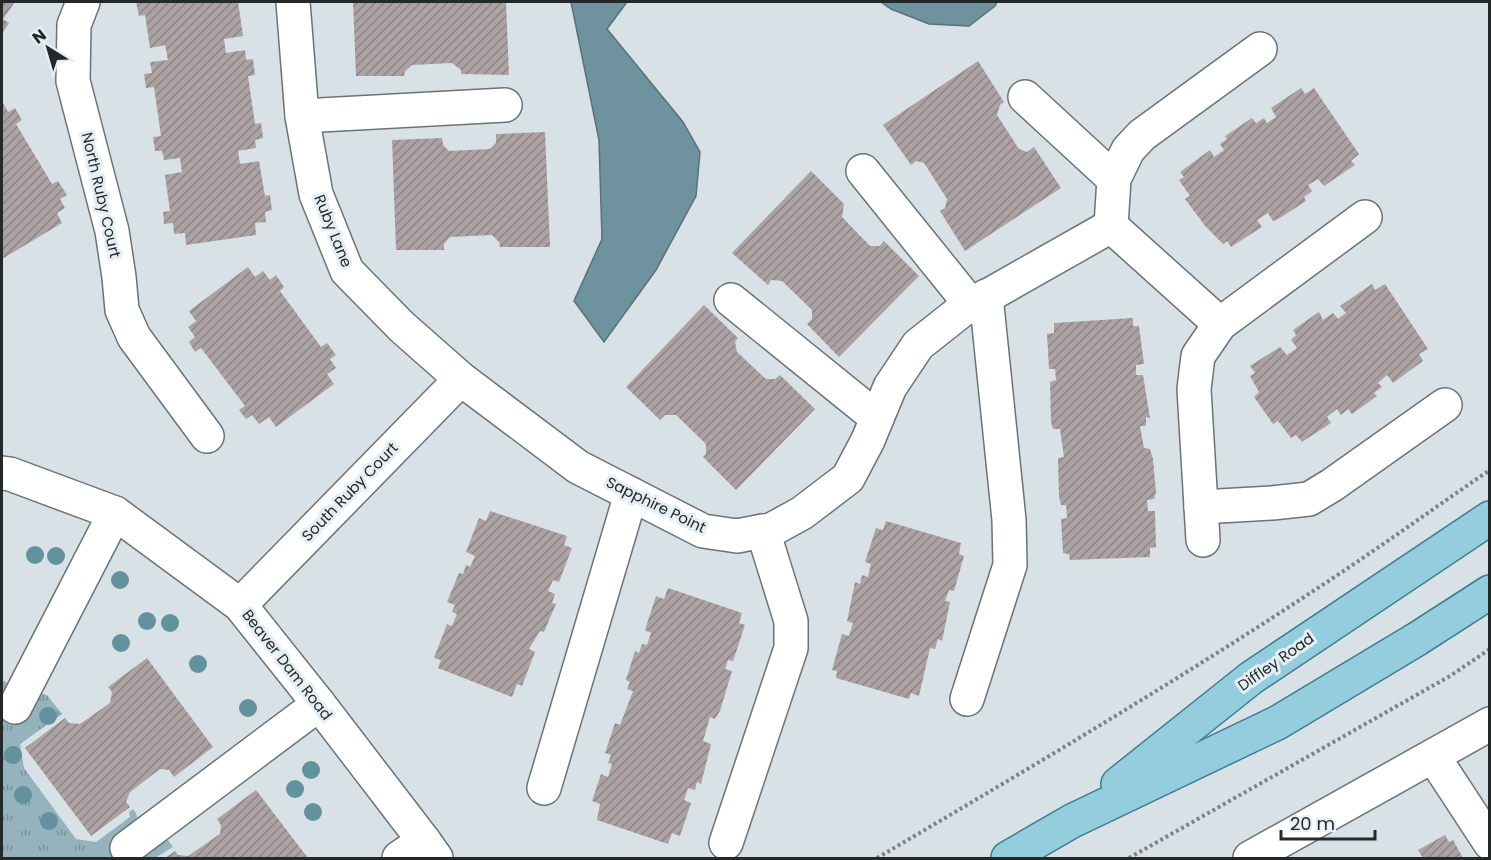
<svg xmlns="http://www.w3.org/2000/svg" width="1491" height="860" font-family="Poppins,sans-serif">
	<style>
		.grass { fill: url(#grass-tufts) }
		.water { fill: #6e929e; stroke: #58727b; stroke-width: 1.5 }
		.building { fill: url(#building-hatch) }
		.lines { fill: none; stroke-linecap: round; stroke-linejoin: round }
		.minor-casing { stroke: #6a7376; stroke-width: 36 }
		.major-casing { stroke: #3e7d90; stroke-width: 36 }
		.path { stroke: #7d8486; stroke-width: 4; stroke-dasharray: 3 3; stroke-linecap: butt }
		.minor { stroke: #fff; stroke-width: 33 }
		.major { stroke: #94cdde; stroke-width: 33 }
		.tree { fill: #62929e }
		.labels { text-anchor: middle; stroke-width: 6; stroke-linejoin: round; paint-order: stroke }
		.street-label { font-size: 15px; fill: #242829; stroke: #e5eff3 }
	</style>
	<defs>
		<pattern id="grass-tufts" width="24" height="20" patternUnits="userSpaceOnUse" patternTransform="scale(1.5)"><rect width="24" height="20" fill="#95b3bd"/><path d="M3 7l-1-3M5 7V3M7 7l1-3M15 17l-1-3M17 17v-4M19 17l1-3" fill="none" stroke="#79929a"/></pattern>
		<pattern id="building-hatch" width="6" height="6" patternUnits="userSpaceOnUse" patternTransform="scale(1.5)"><rect width="6" height="6" fill="#ada2a3"/><path d="M-1 1l2-2M0 6l6-6M5 7l2-2" fill="none" stroke="#8d8485"/></pattern>
	</defs>
	<rect width="100%" height="100%" fill="#d8e2e6"/>
	<polygon class="grass" points="2,681 5,681 9,685 47,695 62,714 20,744 24,768 76,839 96,842 130,817 129,812 133,809 136,813 138,823 168,840 173,847 155,858 2,858"/>
	<g class="water">
		<polygon points="571,2 627,2 607,29 683,122 700,152 696,196 656,270 604,342 574,301 602,239 599,140"/>
		<polygon points="881,2 997,2 995,6 969,26 929,24 891,9"/>
	</g>
	<g class="building">
		<polygon points="2,2 15,2 3,19 9,23 2,34"/>
		<polygon points="136,2 238,2 243,36 224,39 226,53 245,50 246,60 253,59 255,75 248,76 255,124 261,123 263,138 255,140 256,148 238,151 240,164 259,161 265,196 270,195 272,210 265,212 266,222 255,223 256,235 186,245 185,233 174,234 173,223 164,224 163,212 170,211 165,175 182,172 180,158 164,160 162,151 155,151 153,137 161,136 154,87 146,88 144,74 152,73 150,62 168,60 165,45 150,48 145,15 139,16"/>
		<polygon points="353,2 506,2 509,75 461,74 461,70 452,63 412,65 405,71 404,76 356,76"/>
		<polygon points="978,61 1004,102 1000,105 997,115 1019,149 1027,152 1034,147 1061,188 965,251 940,211 945,208 947,199 924,163 916,161 911,165 883,125"/>
		<polygon points="1301,88 1305,94 1314,88 1359,154 1351,161 1355,165 1324,186 1318,179 1308,185 1312,191 1304,197 1306,201 1280,218 1273,221 1268,213 1257,220 1262,227 1231,247 1227,241 1223,244 1206,227 1185,199 1190,196 1179,180 1184,177 1180,172 1210,150 1214,157 1224,150 1220,144 1227,139 1225,136 1252,118 1256,123 1264,118 1267,123 1276,117 1271,108"/>
		<polygon points="2,101 8,112 15,108 22,120 16,124 52,184 58,181 67,195 60,199 65,208 57,213 62,223 2,259"/>
		<polygon points="545,132 550,247 500,247 499,242 492,235 450,237 444,244 444,250 396,250 392,140 442,138 443,145 449,151 490,149 496,143 496,134"/>
		<polygon points="811,171 844,204 842,217 870,246 880,246 884,241 919,276 839,357 807,324 812,319 812,310 782,281 771,280 768,285 732,253"/>
		<polygon points="248,267 255,277 263,271 270,280 276,275 284,287 280,291 321,347 327,343 336,355 330,359 336,368 327,374 334,384 276,427 269,417 259,424 252,415 246,419 239,410 245,406 201,348 195,352 189,342 195,337 188,327 196,321 189,311"/>
		<polygon points="1372,284 1375,290 1385,284 1428,349 1419,354 1423,361 1393,383 1387,375 1378,383 1382,387 1374,393 1377,396 1352,414 1348,409 1341,415 1337,409 1327,417 1331,423 1302,442 1296,435 1291,438 1278,421 1273,424 1254,397 1259,392 1250,376 1255,373 1250,366 1280,347 1287,355 1297,348 1291,340 1296,335 1293,330 1319,312 1323,320 1333,313 1338,319 1346,313 1340,306"/>
		<polygon points="704,305 738,338 735,342 737,352 766,379 775,379 780,375 815,409 736,490 703,457 706,454 706,444 676,415 665,415 660,420 626,387"/>
		<polygon points="1133,318 1133,326 1139,326 1144,364 1136,365 1136,375 1143,375 1150,418 1146,417 1146,426 1140,426 1144,448 1150,449 1153,459 1156,492 1154,499 1147,500 1148,511 1155,511 1156,547 1150,548 1150,557 1070,560 1069,554 1063,553 1061,519 1067,518 1066,505 1061,505 1059,496 1058,458 1064,457 1060,429 1053,429 1051,422 1050,382 1056,380 1055,369 1049,369 1047,334 1054,333 1054,323"/>
		<polygon points="490,511 567,536 564,545 572,548 559,582 553,580 548,591 555,594 552,603 556,604 544,632 540,631 529,649 535,652 522,686 517,684 512,697 438,668 441,660 434,658 447,624 452,626 457,614 452,612 455,605 447,602 459,573 463,574 466,565 470,567 475,556 466,552 479,518 486,521"/>
		<polygon points="886,521 961,543 959,554 964,556 954,591 949,590 945,601 950,602 942,641 938,639 935,649 930,648 919,696 911,693 909,699 836,678 837,671 832,670 842,634 849,636 853,623 847,621 855,582 860,584 862,575 868,577 871,564 865,562 876,528 883,530"/>
		<polygon points="668,588 742,613 739,623 745,625 733,661 728,660 725,669 732,671 720,711 715,719 710,717 703,741 711,744 701,784 697,782 695,790 688,788 684,800 691,803 680,836 672,833 668,844 597,820 600,804 592,801 601,774 608,777 612,764 608,763 611,755 605,753 615,723 620,725 633,691 627,689 630,682 626,680 635,651 639,653 642,644 647,645 651,633 645,630 656,596 664,599"/>
		<polygon points="147,658 213,747 174,777 169,770 160,769 130,792 126,802 130,807 91,836 25,748 65,718 69,723 80,724 110,703 112,692 108,687"/>
		<polygon points="256,790 308,858 165,858 175,851 178,855 188,856 220,834 221,825 217,819"/>
		<polygon points="1445,835 1449,842 1453,840 1463,858 1423,858 1418,850"/>
	</g>
	<g class="lines">
		<g class="minor-casing">
			<g id="minor">
				<polyline points="83,2 74,25 73,81 112,231 119,277 122,310 134,337 207,436"/>
				<polyline points="293,2 302,116 316,194 347,271 402,327 461,379 578,467 703,531 737,536 763,531 771,530 802,513 848,478 868,440 890,387 918,345 961,311 1111,226"/>
				<polyline points="1025,97 1114,179"/>
				<polyline points="302,116 505,105"/>
				<polyline points="863,171 971,305"/>
				<polyline points="1111,226 1114,179 1128,150 1142,135 1260,49"/>
				<polyline points="1111,226 1220,324"/>
				<polyline points="731,300 877,418"/>
				<polyline points="2,473 10,474 115,513 240,605 319,704 424,841 436,858"/>
				<polyline points="1201,507 1272,503 1309,499 1332,485 1445,405"/>
				<polyline points="1203,540 1194,389 1198,356 1220,324 1365,217"/>
				<polyline points="240,605 461,379"/>
				<polyline points="967,699 1010,565 1009,520 986,296"/>
				<polyline points="15,707 115,513"/>
				<polyline points="1433,756 1490,843"/>
				<polyline points="544,788 631,494"/>
				<polyline points="726,843 791,648 791,621 763,531"/>
				<polyline points="127,848 319,704"/>
				<polyline points="399,858 424,841"/>
				<polyline points="1250,858 1490,724"/>
			</g>
		</g>
		<g class="major-casing">
			<g id="major">
				<polyline points="1118,784 1251,678 1490,518"/>
				<polyline points="1008,858 1072,821 1277,723 1417,639 1490,592"/>
			</g>
		</g>
		<g class="path">
			<path d="M 877,858 C 1030,768 1184,677 1333,578 C 1386,543 1437,506 1490,470"/>
			<polyline points="1129,858 1450,676 1490,649"/>
		</g>
		<use href="#minor" class="minor"/>
		<use href="#major" class="major"/>
	</g>
	<g class="tree">
		<circle cx="35" cy="555" r="9"/>
		<circle cx="56" cy="556" r="9"/>
		<circle cx="120" cy="580" r="9"/>
		<circle cx="147" cy="621" r="9"/>
		<circle cx="170" cy="623" r="9"/>
		<circle cx="121" cy="643" r="9"/>
		<circle cx="198" cy="664" r="9"/>
		<circle cx="248" cy="708" r="9"/>
		<circle cx="48" cy="716" r="9"/>
		<circle cx="13" cy="755" r="9"/>
		<circle cx="311" cy="770" r="9"/>
		<circle cx="295" cy="789" r="9"/>
		<circle cx="23" cy="795" r="9"/>
		<circle cx="313" cy="812" r="9"/>
		<circle cx="49" cy="821" r="9"/>
	</g>
	<g class="labels">
		<g class="street-label">
			<text transform="translate(101 195) rotate(77)" y="5">North Ruby Court</text>
			<text transform="translate(333 231) rotate(68)" y="5">Ruby Lane</text>
			<text transform="translate(350 492) rotate(-46)" y="5">South Ruby Court</text>
			<text transform="translate(656 505) rotate(26)" y="5">Sapphire Point</text>
			<text transform="translate(1276 662) rotate(-35)" y="5">Diffley Road</text>
			<text transform="translate(287 665) rotate(52)" y="5">Beaver Dam Road</text>
		</g>
	</g>
	<rect width="1491" height="860" fill="none" stroke="#242829" stroke-width="6"/>
	<g transform="translate(48 48) rotate(323)" stroke="#e5eff3" stroke-width="4.5" paint-order="stroke">
	<path d="M0-4.5L10 22L0 15L-10 22Z" fill="#242829"/>
	<text y="-9" font-size="16" font-weight="bold" text-anchor="middle" fill="#242829">N</text>
	</g>
	<path d="M1281 830v9h94v-9" fill="none" stroke="#242829" stroke-width="3"/>
	<text x="1290" y="830" font-size="18" fill="#242829" stroke="#e5eff3" stroke-width="4.5" paint-order="stroke">20 m</text>
</svg>
